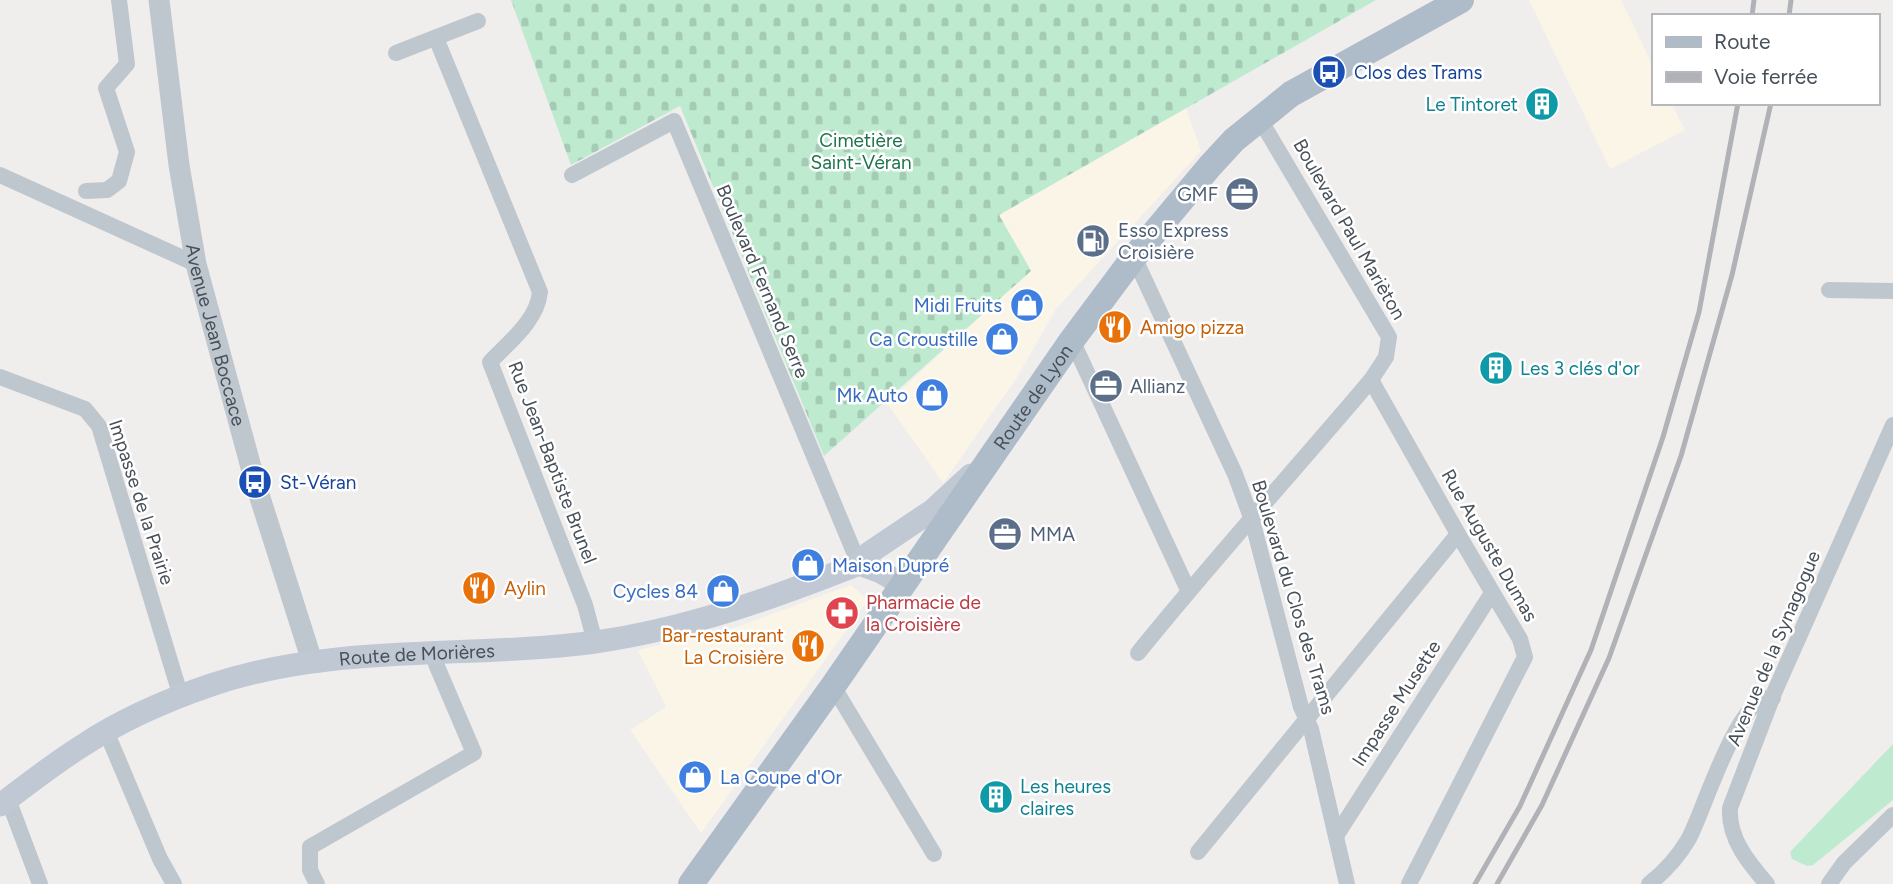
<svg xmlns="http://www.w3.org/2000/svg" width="1893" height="884" font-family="Figtree,sans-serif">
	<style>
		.commercial { fill: #faf5e7 }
		.grass { fill: #beebd0 }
		.cemetery { fill: url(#cemetery-stones) }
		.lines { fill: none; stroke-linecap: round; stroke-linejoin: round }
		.minor { stroke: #bfc7ce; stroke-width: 16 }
		.tertiary { stroke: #bfc7ce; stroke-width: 21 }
		.secondary { stroke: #bfc8d3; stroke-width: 23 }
		.primary { stroke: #aebcca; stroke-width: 26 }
		.rail { stroke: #b0b2b7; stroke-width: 5 }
		.labels { text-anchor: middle; stroke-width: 5; stroke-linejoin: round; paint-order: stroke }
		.transit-label { font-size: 19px; fill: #164399; stroke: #fff; text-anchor: start }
		.culture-label { font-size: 19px; fill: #0d838f; stroke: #fff; text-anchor: start }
		.park-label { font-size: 19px; fill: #1e744a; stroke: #fff }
		.service-label { font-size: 19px; fill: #4e5e75; stroke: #fff; text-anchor: start }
		.street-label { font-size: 19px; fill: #475059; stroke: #fff }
		.shop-label { font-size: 19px; fill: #366cbe; stroke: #fff; text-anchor: end }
		.food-label { font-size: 19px; fill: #c56008; stroke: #fff; text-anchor: start }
		.health-label { font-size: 19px; fill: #be3a42; stroke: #fff; text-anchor: start }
	</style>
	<defs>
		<pattern id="cemetery-stones" width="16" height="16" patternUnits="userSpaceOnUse" patternTransform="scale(1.75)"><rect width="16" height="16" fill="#beebd0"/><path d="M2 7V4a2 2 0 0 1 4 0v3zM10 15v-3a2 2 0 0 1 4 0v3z" fill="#a5cbb5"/></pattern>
	</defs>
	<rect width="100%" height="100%" fill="#f0eded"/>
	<g class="commercial">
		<polygon points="1529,0 1621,0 1653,66 1653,103 1671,103 1685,130 1610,169"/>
		<polygon points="1186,108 1201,151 1056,309 1016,379 943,483 887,403 1031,269 998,215"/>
		<polygon points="851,585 868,600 701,833 630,730 666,707 638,650 737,627"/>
	</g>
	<polygon class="grass" points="1893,744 1893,800 1813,865 1807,866 1792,859 1790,852"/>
	<polygon class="cemetery" points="511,0 1376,0 999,215 1031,271 824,456 680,106 571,165"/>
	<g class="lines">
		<g class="minor">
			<path d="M 436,38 L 540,292 C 537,321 509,342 490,362 L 585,605 L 595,642"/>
			<polyline points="396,53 478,21"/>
			<polyline points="0,175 196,264"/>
			<polyline points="572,175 674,121 859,564"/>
			<polyline points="86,191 107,190 119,181 127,152 106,88 127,64 119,0"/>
			<polyline points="1134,257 1235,474 1252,520 1301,707 1311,729 1347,884"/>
			<polyline points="1829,290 1893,291"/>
			<polyline points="1072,340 1188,590"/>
			<polyline points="0,377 85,409 99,426 181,697"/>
			<polyline points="1371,380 1458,534 1520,639 1525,657 1409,884"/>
			<path d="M 1138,653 C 1213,560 1294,471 1371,380 L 1386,357 L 1389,337 L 1259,118"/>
			<polyline points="833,686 934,854"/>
			<polyline points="106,731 160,859 174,884"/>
			<polyline points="8,799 40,884"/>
			<polyline points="1336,836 1492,593"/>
			<polyline points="1198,852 1458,534"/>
			<polyline points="317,884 310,870 310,847 474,753 436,664 434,653"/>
			<path d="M 1649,884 C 1664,872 1678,857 1688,840 C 1703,815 1738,691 1773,698"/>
			<path d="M 1767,884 C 1748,862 1728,838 1730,808 L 1774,693 L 1893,425"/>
			<polyline points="1829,884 1844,863 1893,815"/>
		</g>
		<path class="tertiary" id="s1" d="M 159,0 L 179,165 L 196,264 L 255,482 L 312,661"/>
		<g class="secondary">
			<polyline points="859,564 881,572 903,585"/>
			<path id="s2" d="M 0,805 C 27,785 53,764 82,746 C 121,720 167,700 211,685 C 335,643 467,659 595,642 C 687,629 773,598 859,564 L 869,553 L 933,510 L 971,475"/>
		</g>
		<path class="primary" id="s3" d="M 691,884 L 833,686 L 1072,340 L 1134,257 L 1210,166 L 1234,140 L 1291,94 L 1461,0"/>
		<g class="rail">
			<polyline points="1752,16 1754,0"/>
			<polyline points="1789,16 1791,0"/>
			<polyline points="1475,884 1520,806 1591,650 1663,437 1699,312 1738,103"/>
			<polyline points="1497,884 1542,805 1609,658 1681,456 1732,275 1771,103"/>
		</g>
	</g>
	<defs>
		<g id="bus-disc" transform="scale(1.75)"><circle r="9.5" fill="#1a4fb4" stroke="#fff"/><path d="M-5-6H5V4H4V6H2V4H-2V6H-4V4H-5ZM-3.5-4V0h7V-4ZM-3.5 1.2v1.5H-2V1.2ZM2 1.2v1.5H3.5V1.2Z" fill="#fff"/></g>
		<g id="building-disc" transform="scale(1.75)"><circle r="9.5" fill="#0f9aa8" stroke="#fff"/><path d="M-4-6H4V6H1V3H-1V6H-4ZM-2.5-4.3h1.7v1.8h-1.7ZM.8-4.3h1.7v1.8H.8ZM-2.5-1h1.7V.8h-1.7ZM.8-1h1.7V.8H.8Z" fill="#fff"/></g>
		<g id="office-disc" transform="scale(1.75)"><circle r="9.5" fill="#5c6f8a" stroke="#fff"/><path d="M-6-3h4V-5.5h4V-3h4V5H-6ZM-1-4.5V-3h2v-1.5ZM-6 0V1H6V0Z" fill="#fff"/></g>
		<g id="fuel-disc" transform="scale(1.75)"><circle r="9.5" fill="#5c6f8a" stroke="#fff"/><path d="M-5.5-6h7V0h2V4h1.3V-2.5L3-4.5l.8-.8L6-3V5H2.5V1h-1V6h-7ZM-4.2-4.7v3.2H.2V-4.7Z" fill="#fff"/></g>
		<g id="shop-disc" transform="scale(1.75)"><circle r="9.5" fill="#3f7fe0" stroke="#fff"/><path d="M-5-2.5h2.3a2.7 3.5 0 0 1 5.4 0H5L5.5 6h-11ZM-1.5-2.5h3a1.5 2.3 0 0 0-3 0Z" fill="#fff"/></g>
		<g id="restaurant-disc" transform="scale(1.75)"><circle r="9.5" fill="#e8710a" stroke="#fff"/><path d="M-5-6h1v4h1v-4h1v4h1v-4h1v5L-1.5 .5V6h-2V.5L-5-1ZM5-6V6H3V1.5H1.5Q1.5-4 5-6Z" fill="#fff"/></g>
		<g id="pharmacy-disc" transform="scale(1.75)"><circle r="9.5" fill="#e0444e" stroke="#fff"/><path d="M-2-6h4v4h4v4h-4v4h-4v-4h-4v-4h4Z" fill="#fff"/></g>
	</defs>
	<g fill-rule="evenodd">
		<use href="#bus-disc" x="1329" y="72"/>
		<use href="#building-disc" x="1542" y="104"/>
		<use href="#office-disc" x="1242" y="194"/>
		<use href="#fuel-disc" x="1093" y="241"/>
		<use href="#shop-disc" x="1027" y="305"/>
		<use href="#restaurant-disc" x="1115" y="327"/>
		<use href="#shop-disc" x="1002" y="339"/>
		<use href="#building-disc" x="1496" y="368"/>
		<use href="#office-disc" x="1106" y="386"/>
		<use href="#shop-disc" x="932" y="395"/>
		<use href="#bus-disc" x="255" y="482"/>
		<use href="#office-disc" x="1005" y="534"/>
		<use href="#shop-disc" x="808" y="565"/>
		<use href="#restaurant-disc" x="479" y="588"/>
		<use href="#shop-disc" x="723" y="591"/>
		<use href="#pharmacy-disc" x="842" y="613"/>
		<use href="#restaurant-disc" x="808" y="646"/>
		<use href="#shop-disc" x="695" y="777"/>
		<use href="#building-disc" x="996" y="797"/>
	</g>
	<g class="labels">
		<g class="transit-label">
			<text x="1354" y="79">Clos des Trams</text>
			<text x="280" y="489">St-Véran</text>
		</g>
		<g class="culture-label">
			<text x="1518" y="111" text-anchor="end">Le Tintoret</text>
			<text x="1520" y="375">Les 3 clés d'or</text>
			<text x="1020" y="793">Les heures<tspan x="1020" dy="22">claires</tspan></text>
		</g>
		<g class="park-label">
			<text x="861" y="147">Cimetière<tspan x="861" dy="22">Saint-Véran</tspan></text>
		</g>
		<g class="service-label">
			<text x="1218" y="201" text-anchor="end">GMF</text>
			<text x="1118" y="237">Esso Express<tspan x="1118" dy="22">Croisière</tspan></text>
			<text x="1130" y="393">Allianz</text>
			<text x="1030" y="541">MMA</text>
		</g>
		<g class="street-label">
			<text transform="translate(1350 229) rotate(60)" y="7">Boulevard Paul Marièton</text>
			<text transform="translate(763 281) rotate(67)" y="7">Boulevard Fernand Serre</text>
			<text dy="7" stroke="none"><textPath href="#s1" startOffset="340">Avenue Jean Boccace</textPath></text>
			<text dy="7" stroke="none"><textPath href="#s3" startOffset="595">Route de Lyon</textPath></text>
			<text transform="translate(553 462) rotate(69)" y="7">Rue Jean-Baptiste Brunel</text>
			<text transform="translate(142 502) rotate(72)" y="7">Impasse de la Prairie</text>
			<text transform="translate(1490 545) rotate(60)" y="7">Rue Auguste Dumas</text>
			<text transform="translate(1294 597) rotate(73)" y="7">Boulevard du Clos des Trams</text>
			<text transform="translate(1773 648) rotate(-67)" y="7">Avenue de la Synagogue</text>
			<text dy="7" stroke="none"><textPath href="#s2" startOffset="453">Route de Morières</textPath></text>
			<text transform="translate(1396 703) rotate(-57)" y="7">Impasse Musette</text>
		</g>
		<g class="shop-label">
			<text x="1002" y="312">Midi Fruits</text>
			<text x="978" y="346">Ca Croustille</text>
			<text x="908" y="402">Mk Auto</text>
			<text x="832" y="572" text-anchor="start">Maison Dupré</text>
			<text x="698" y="598">Cycles 84</text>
			<text x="720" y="784" text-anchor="start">La Coupe d'Or</text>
		</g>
		<g class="food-label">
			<text x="1140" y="334">Amigo pizza</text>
			<text x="504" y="595">Aylin</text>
			<text x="784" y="642" text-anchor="end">Bar-restaurant<tspan x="784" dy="22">La Croisière</tspan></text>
		</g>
		<g class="health-label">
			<text x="866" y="609">Pharmacie de<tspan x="866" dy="22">la Croisière</tspan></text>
		</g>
	</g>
	<rect x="1652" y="14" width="228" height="91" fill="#ffffff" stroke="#b5b9bd" stroke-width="2"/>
	<rect x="1666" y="37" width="35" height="10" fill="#aebcca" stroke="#b5b9bd" stroke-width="2"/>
	<text x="1714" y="49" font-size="21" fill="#475059">Route</text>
	<rect x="1666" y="72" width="35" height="10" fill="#b0b2b7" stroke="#b5b9bd" stroke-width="2"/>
	<text x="1714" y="84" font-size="21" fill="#475059">Voie ferrée</text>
</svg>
